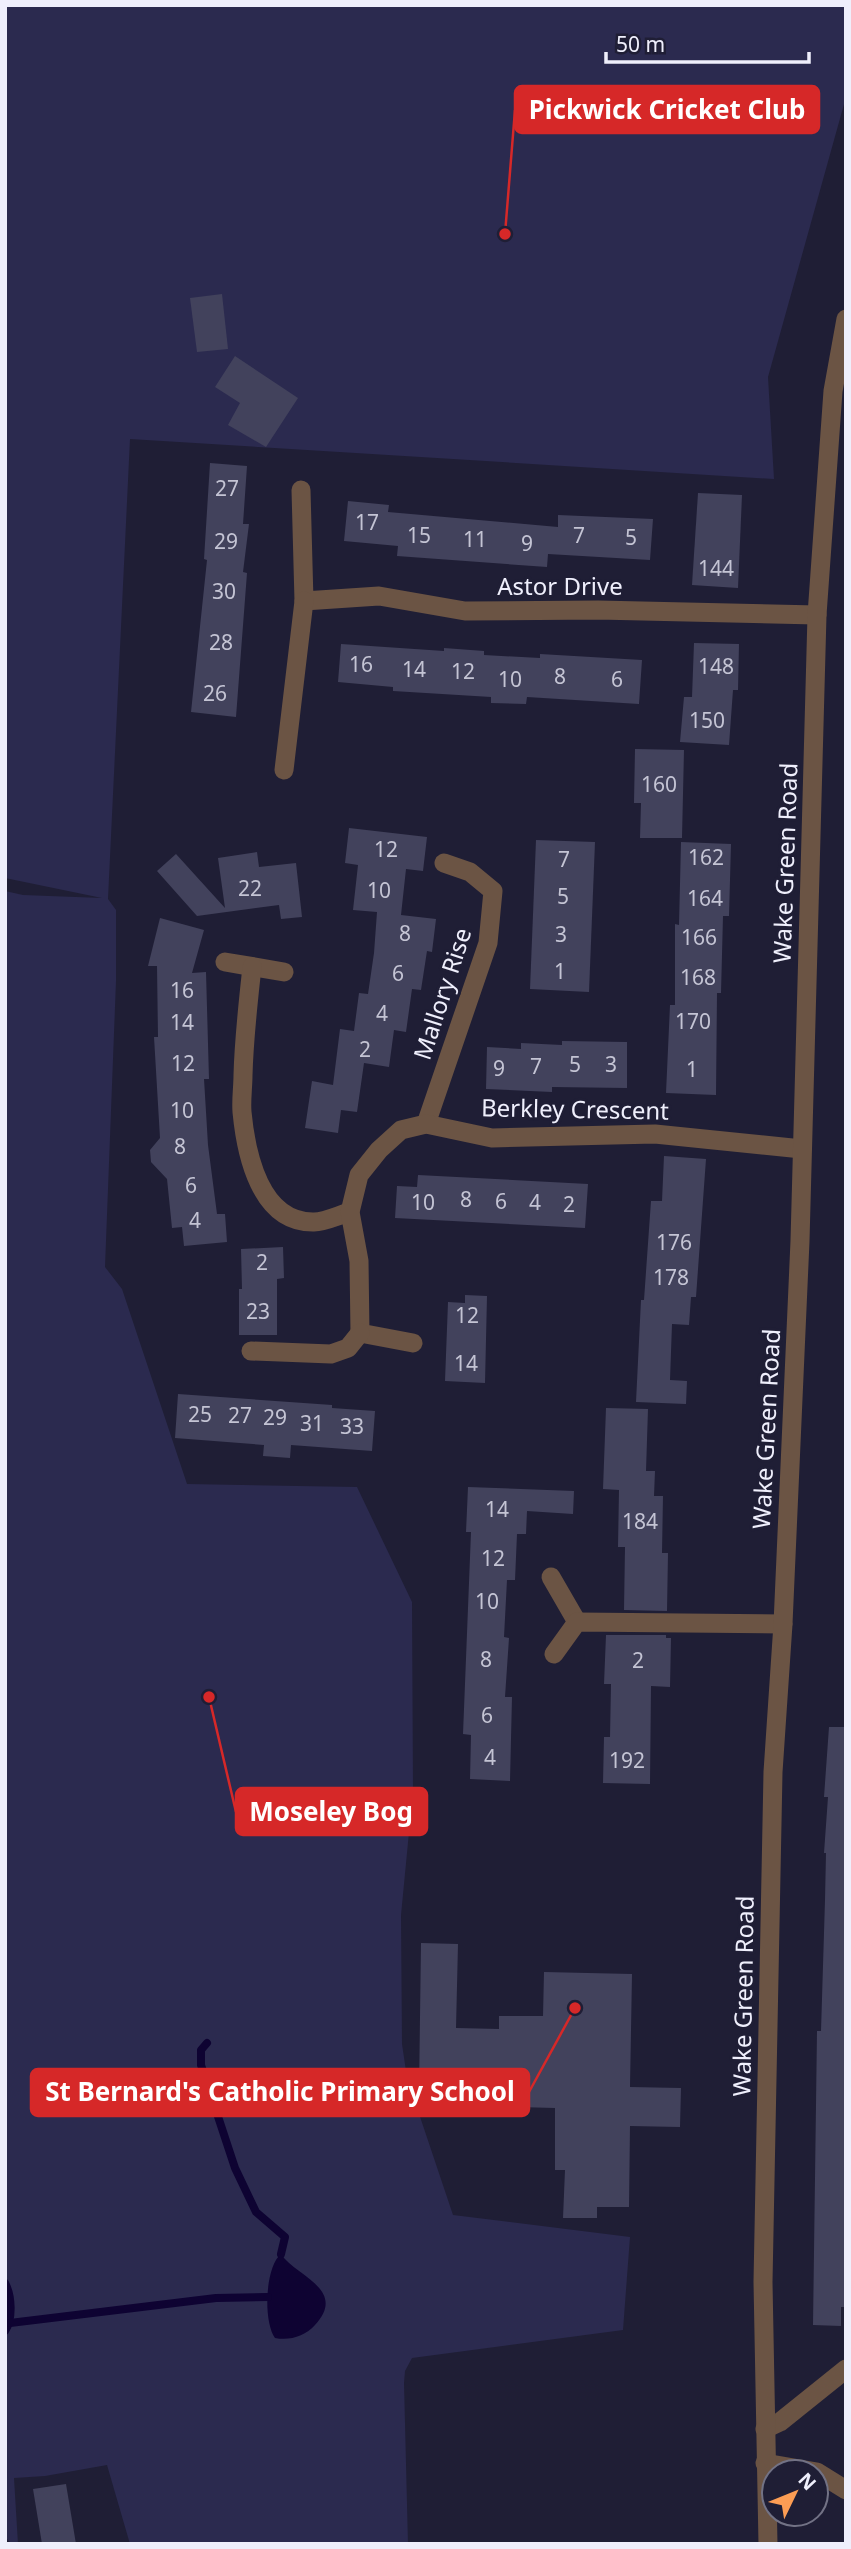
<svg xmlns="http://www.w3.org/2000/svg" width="851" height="2549" font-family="'Noto Sans',sans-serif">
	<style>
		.green { fill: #2b2a4f }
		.water { fill: #0e0332 }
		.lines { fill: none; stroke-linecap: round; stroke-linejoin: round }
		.stream { stroke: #0e0332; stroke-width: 8 }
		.building { fill: #42425c }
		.minor { stroke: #6b5444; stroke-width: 19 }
		.tertiary { stroke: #6b5444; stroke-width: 19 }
		.labels { text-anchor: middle; stroke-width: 6; stroke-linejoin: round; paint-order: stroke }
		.number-label { font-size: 21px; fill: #c4c4d4 }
		.street-label { font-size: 24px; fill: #efeffc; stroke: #1f1e35 }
		.leader { fill: none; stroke: #d62828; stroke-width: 2.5 }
		.callout-dot { fill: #d62828; stroke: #1f1e35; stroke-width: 2.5 }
		.callout { fill: #d62828; stroke: #d62828; stroke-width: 2.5 }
		.callout-label { font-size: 26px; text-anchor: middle; font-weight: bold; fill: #fff }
	</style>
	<rect width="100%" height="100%" fill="#1f1e35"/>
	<polygon class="green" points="5,5 846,5 846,97 768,377 774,479 130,439 108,899 116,910 116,981 105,1267 122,1289 187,1484 357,1487 412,1602 413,1791 401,1915 402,2044 407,2078 453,2215 630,2237 623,2330 412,2358 405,2371 404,2383 408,2544 130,2544 107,2465 45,2476 14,2478 18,2544 12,2544 5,2537 5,891 23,895 102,898 5,878"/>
	<path class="water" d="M 281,2254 C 295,2276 348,2289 315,2325 C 305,2336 290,2341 275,2338 C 263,2321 265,2267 281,2254 Z"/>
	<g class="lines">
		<g class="stream">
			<polyline points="207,2043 201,2050 201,2065 235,2168 256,2212 285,2237 281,2254"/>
			<path d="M 5,2283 C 12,2296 13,2319 5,2331"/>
			<polyline points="10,2323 216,2298 268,2297"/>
		</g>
	</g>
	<g class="building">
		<polygon points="222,294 228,349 197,352 190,298"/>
		<polygon points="235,356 298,398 266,447 228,425 240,403 215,387"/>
		<polygon points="210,463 247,466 243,524 249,524 243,572 247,573 236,717 191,712 207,560 204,559"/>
		<polygon points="698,493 742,495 738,588 692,585"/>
		<polygon points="348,501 389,505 388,512 558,527 558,515 653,519 650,560 548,554 547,567 397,556 398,546 344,541"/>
		<polygon points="694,643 739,644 738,690 733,690 729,745 680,742 684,697 692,697"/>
		<polygon points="341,644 444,651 444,648 484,651 484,655 540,658 540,654 642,660 639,704 527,697 526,704 491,703 491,697 393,691 393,687 338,682"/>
		<polygon points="635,749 684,750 682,838 640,838 641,803 634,803"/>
		<polygon points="349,828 427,837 423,871 406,869 401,915 436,919 432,952 427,951 421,990 412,989 406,1032 394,1030 389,1067 364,1063 357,1112 341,1110 338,1133 305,1128 312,1081 333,1085 340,1029 354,1031 359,993 368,994 374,953 377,912 353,910 358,865 345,863"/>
		<polygon points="536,840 595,842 589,992 530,989"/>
		<polygon points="681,842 731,844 729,916 723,916 721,993 717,993 716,1095 666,1093 670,1005 675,1005 675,924 679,925"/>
		<polygon points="257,852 259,867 296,863 302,917 281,919 279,905 197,916 157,871 176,854 225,908 218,858"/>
		<polygon points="160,918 204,930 192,973 206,972 209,1079 204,1079 208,1145 217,1214 225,1214 227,1242 184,1246 182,1227 172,1228 167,1179 151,1162 150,1150 160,1138 154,1037 158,1037 157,966 148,966"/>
		<polygon points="562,1041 627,1042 627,1088 552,1087 552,1092 486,1089 487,1047 521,1049 521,1043 562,1045"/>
		<polygon points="664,1156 706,1159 696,1297 691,1297 689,1325 672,1324 670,1380 687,1381 686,1404 636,1402 641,1300 644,1300 651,1201 662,1201"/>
		<polygon points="418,1175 588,1184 585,1228 395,1218 397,1186 417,1187"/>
		<polygon points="283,1247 284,1278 277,1279 277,1335 239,1335 239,1289 242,1289 241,1249"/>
		<polygon points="465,1295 487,1296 485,1383 445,1381 448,1302 465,1303"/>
		<polygon points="178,1394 332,1405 332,1408 375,1411 372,1451 291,1445 290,1458 263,1456 264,1445 175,1438"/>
		<polygon points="606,1408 648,1409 646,1471 655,1471 654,1496 663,1496 662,1553 668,1553 667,1611 624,1610 625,1547 618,1547 619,1490 603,1489"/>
		<polygon points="468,1487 574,1491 573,1514 527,1511 526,1534 517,1534 515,1580 507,1580 504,1637 509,1638 505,1697 512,1697 510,1781 470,1779 471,1735 463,1734 471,1532 466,1532"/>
		<polygon points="606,1635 666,1635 666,1638 671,1638 670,1687 651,1686 650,1784 603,1783 604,1737 610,1737 611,1684 604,1684"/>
		<polygon points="829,1727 846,1727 846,2307 841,2307 841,2326 813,2325 817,2031 821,2031 825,1900 826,1853 824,1853 828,1797 824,1797"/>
		<polygon points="421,1943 458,1944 456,2028 499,2029 499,2016 543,2016 544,1972 632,1974 630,2087 681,2088 680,2127 630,2126 629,2207 597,2207 597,2218 563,2218 565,2170 555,2170 555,2108 480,2106 480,2094 419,2092"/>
		<polygon points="66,2484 76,2544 42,2544 33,2489"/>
	</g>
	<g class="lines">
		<g class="minor">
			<polyline points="301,490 304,601 379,596 465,611 598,610 817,615"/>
			<polyline points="284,770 304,601"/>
			<polyline points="225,962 284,972"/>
			<path d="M 252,967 C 248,1003 244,1038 243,1075 C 243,1087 241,1100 242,1112 C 246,1154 260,1223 314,1222 C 325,1222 339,1215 350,1212"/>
			<polyline points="426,1124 488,943 493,891 470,872 444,863"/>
			<polyline points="413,1343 360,1333 359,1261 350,1212 359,1175 379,1150 401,1130 426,1124 492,1138 655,1134 802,1149"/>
			<polyline points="251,1351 331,1354 348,1348 360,1333"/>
			<polyline points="551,1577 577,1622"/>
			<polyline points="554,1654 577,1622 783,1624"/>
			<polyline points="765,2463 817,2472 846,2490"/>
		</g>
		<g class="tertiary">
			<polyline points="765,2429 780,2422 846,2369"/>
			<polyline points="768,2544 763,2282 773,1772 783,1624 800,1241 817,615 833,391 846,319"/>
		</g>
	</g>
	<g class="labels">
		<g class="number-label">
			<text x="227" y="496">27</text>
			<text x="367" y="530">17</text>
			<text x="419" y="543">15</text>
			<text x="579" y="543">7</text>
			<text x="631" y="545">5</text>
			<text x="475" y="547">11</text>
			<text x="226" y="549">29</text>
			<text x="527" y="551">9</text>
			<text x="716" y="576">144</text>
			<text x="224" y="599">30</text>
			<text x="221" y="650">28</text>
			<text x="361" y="672">16</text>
			<text x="716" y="674">148</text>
			<text x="414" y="677">14</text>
			<text x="463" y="679">12</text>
			<text x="560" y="684">8</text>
			<text x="510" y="687">10</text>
			<text x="617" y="687">6</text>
			<text x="215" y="701">26</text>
			<text x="707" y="728">150</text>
			<text x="659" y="792">160</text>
			<text x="386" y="857">12</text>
			<text x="706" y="865">162</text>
			<text x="564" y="867">7</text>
			<text x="250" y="896">22</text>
			<text x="379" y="898">10</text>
			<text x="563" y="904">5</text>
			<text x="705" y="906">164</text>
			<text x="405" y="941">8</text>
			<text x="561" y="942">3</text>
			<text x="699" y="945">166</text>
			<text x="560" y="979">1</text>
			<text x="398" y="981">6</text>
			<text x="698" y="985">168</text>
			<text x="182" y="998">16</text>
			<text x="382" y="1021">4</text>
			<text x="693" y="1029">170</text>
			<text x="182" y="1030">14</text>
			<text x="365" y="1057">2</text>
			<text x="183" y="1071">12</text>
			<text x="575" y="1072">5</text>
			<text x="611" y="1072">3</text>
			<text x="536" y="1074">7</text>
			<text x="499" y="1076">9</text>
			<text x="692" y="1077">1</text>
			<text x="182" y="1118">10</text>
			<text x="180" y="1154">8</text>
			<text x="191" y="1193">6</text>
			<text x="466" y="1207">8</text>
			<text x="501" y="1209">6</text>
			<text x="423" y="1210">10</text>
			<text x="535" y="1210">4</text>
			<text x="569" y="1212">2</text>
			<text x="195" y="1228">4</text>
			<text x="674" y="1250">176</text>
			<text x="262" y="1270">2</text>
			<text x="671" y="1285">178</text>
			<text x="258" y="1319">23</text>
			<text x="467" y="1323">12</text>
			<text x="466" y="1371">14</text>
			<text x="200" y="1422">25</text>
			<text x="240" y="1423">27</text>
			<text x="275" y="1425">29</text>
			<text x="312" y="1431">31</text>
			<text x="352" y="1434">33</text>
			<text x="497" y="1517">14</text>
			<text x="640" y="1529">184</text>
			<text x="493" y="1566">12</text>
			<text x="487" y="1609">10</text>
			<text x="486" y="1667">8</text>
			<text x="638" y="1668">2</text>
			<text x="487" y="1723">6</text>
			<text x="490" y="1765">4</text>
			<text x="627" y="1768">192</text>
		</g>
		<g class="street-label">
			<text x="560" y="595">Astor Drive</text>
			<text transform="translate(786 863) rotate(-88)" y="8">Wake Green Road</text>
			<text transform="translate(443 994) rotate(-72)" y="8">Mallory Rise</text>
			<text transform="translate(575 1110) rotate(1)" y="8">Berkley Crescent</text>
			<text transform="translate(767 1429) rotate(-87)" y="8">Wake Green Road</text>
			<text transform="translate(744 1996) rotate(-89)" y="8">Wake Green Road</text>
		</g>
	</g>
	<path class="leader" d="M505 234L515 110M209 1697L236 1812M575 2008L529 2092"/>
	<g class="callout-dot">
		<circle cx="505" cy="234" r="7"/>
		<circle cx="209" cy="1697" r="7"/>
		<circle cx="575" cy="2008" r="7"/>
	</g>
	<g class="callout">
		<rect x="515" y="86" width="304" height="47" rx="7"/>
		<rect x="236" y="1788" width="191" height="47" rx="7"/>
		<rect x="31" y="2069" width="498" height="47" rx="7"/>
	</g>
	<g class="callout-label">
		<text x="667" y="119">Pickwick Cricket Club</text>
		<text x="331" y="1821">Moseley Bog</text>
		<text x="280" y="2101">St Bernard's Catholic Primary School</text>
	</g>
	<rect width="851" height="2549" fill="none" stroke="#efeffc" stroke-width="14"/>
	<g transform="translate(795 2493) rotate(47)"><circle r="33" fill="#1f1e35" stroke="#727285" stroke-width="2"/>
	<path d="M0-5L12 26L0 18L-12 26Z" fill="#fc9d54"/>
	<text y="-10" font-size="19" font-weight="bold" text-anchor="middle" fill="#efeffc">N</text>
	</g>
	<path d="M606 52v10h203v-10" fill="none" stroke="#efeffc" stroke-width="3.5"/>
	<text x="616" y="52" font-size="21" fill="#efeffc" stroke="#1f1e35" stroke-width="5" paint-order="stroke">50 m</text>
</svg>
